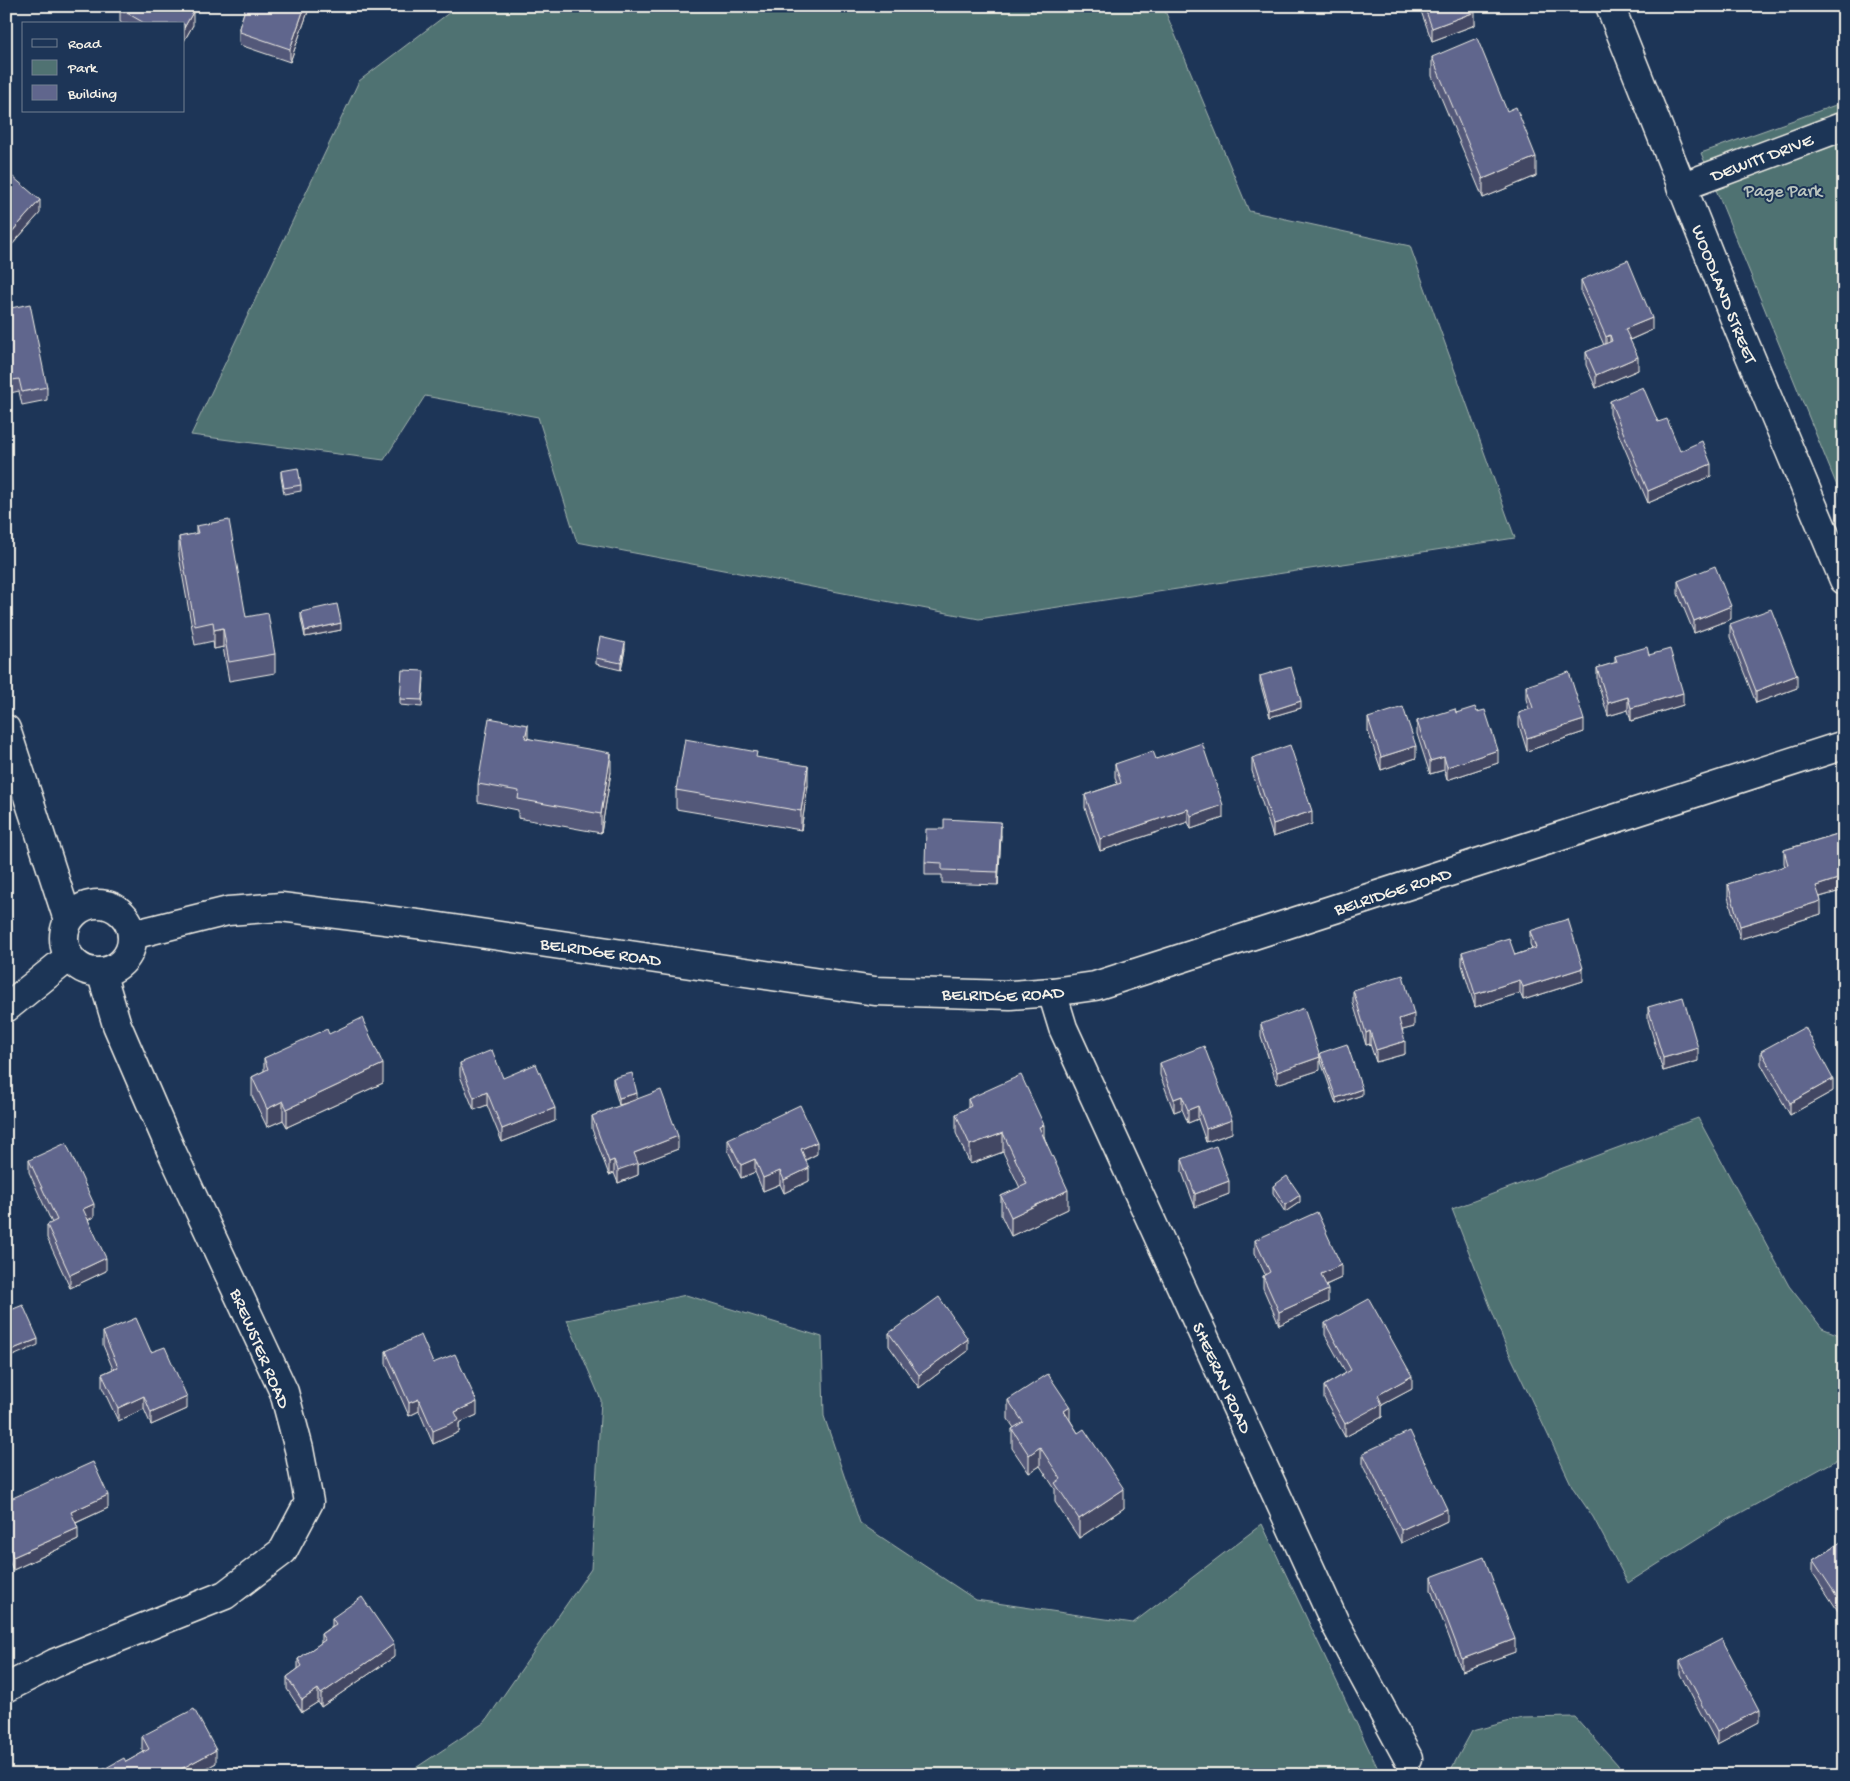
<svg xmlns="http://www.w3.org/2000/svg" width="1850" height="1781" font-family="'Gochi Hand',sans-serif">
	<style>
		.green { fill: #507272; stroke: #a2b2ad }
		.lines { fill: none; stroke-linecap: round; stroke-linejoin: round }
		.minor-casing { stroke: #f4f1e8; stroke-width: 31 }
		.tertiary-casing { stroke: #f4f1e8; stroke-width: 31 }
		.minor { stroke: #1d3557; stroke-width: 28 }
		.tertiary { stroke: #1d3557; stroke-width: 28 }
		.wall { fill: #535879; stroke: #f4f1e8 }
		.shaded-wall { fill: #434763; stroke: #f4f1e8 }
		.building { fill: #60668d; stroke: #f4f1e8 }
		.labels { text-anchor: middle; stroke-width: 4; stroke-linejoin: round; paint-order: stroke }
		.street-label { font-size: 18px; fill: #f4f1e8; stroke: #1d3557 }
		.park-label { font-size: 18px; fill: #bbc5bf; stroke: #1d3557 }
	</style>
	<rect width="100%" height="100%" fill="#1d3557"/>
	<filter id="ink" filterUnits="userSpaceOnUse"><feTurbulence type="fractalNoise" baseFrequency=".02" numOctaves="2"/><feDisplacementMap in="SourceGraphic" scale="10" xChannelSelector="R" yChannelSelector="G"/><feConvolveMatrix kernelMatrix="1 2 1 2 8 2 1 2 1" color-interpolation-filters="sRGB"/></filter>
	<g filter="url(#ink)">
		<g class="green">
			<polygon points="458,6 1163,6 1249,211 1410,246 1515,538 979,619 577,542 538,417 425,396 384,460 191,435 359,81"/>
			<polygon points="1844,102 1844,503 1701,153"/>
			<polygon points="1698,1118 1789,1286 1822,1328 1844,1337 1844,1456 1724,1522 1628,1583 1593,1517 1573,1488 1505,1344 1452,1209"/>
			<polygon points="686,1295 822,1337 824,1416 860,1523 976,1600 1133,1623 1262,1524 1381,1775 405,1775 485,1722 591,1569 601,1400 567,1320"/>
			<polygon points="1575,1717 1618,1765 1622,1775 1448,1775 1472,1731 1522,1718"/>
		</g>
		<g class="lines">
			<g class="minor-casing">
				<g id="minor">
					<path id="s1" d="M 1681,187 L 1844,126"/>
					<polyline points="6,729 68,920"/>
					<circle cx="98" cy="938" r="34"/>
					<path id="s2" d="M 132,935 L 228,911 L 281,907 L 425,925 L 875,991 L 1010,995 L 1052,992 L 1095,986 L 1844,745"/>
					<path id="s3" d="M 1052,992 L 1063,1028 L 1336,1625 L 1408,1758"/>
					<polyline points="6,1008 69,957"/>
					<polyline points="6,1688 55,1663 225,1595 283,1551 309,1502 299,1449 284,1392 171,1150 117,1025 101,972"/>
				</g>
			</g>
			<g class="tertiary-casing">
				<g id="tertiary">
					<path id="s4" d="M 1610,6 L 1740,332 L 1844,580"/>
				</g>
			</g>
			<use href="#minor" class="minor"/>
			<use href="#tertiary" class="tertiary"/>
		</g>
		<g class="wall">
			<polygon points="246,6 310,6 290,62 240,45 239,41 239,28"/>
			<polygon points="1419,6 1473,6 1475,25 1432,41"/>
			<polygon points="120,9 193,25 184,41 184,24 124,24 120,22"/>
			<polygon points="1432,57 1507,111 1536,176 1483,198 1432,76"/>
			<polygon points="6,171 40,213 10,247 6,243"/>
			<polygon points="1581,280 1652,330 1630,340 1638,370 1596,388 1586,365 1586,352 1604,345 1581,293"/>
			<polygon points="6,309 47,387 47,400 22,405 19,391 6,394"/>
			<polygon points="1610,401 1658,422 1680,451 1711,476 1648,503 1610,414"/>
			<polygon points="281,471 301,485 301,491 284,494 281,477"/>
			<polygon points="196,526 246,617 275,654 275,673 229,681 223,647 214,649 213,641 195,645 179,556 179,537 196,534"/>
			<polygon points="1678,581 1731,619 1694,633 1678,594"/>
			<polygon points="301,612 341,630 305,637 301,618"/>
			<polygon points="1730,624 1797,688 1756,703 1730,637"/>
			<polygon points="625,649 621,670 596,664 596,658"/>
			<polygon points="1649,655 1683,705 1631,721 1628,710 1608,716 1597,681 1597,668 1615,663 1615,656"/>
			<polygon points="1260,676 1301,708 1270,717 1260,682"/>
			<polygon points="424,678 422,707 400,705 400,699"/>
			<polygon points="1526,686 1584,732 1527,751 1519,725 1519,713 1529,709 1526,699"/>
			<polygon points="1477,712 1498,763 1447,780 1444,770 1430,774 1417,734 1417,721 1456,713"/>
			<polygon points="1368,718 1416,758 1381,770 1368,731"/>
			<polygon points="528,738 611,772 601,833 518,818 518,810 478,802 478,784"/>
			<polygon points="1252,758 1312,824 1273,837 1252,771"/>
			<polygon points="1156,759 1223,818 1191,829 1188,822 1100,851 1085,808 1085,795 1117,784 1115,777 1115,764"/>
			<polygon points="808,785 801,830 676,809 676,790"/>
			<polygon points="1844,832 1844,890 1820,897 1821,914 1740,939 1728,897 1728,884 1785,867 1784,863 1784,850"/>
			<polygon points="1001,835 998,885 942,883 942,875 925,875 925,862"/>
			<polygon points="1530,931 1583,981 1523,1000 1520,993 1475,1007 1462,965 1462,952 1515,955 1532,949 1530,944"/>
			<polygon points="1353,990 1414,1027 1402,1030 1405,1054 1376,1062 1370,1044 1366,1045 1353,1003"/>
			<polygon points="1648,1007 1698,1061 1663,1071 1648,1020"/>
			<polygon points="1261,1024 1320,1070 1277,1084 1261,1036"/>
			<polygon points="329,1034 383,1083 287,1127 283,1120 267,1127 252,1096 252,1077 264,1071 264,1058"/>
			<polygon points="1761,1051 1833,1091 1790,1115 1761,1064"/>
			<polygon points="1320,1053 1362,1095 1336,1104 1320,1059"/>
			<polygon points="460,1063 503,1078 555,1121 502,1142 487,1105 474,1110 460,1076"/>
			<polygon points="1160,1063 1232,1133 1206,1142 1198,1119 1188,1123 1182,1109 1174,1112 1160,1075"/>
			<polygon points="613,1078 637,1099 678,1149 638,1164 638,1175 618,1183 614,1173 609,1175 592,1129 592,1116 636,1100 619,1105 613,1084"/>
			<polygon points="968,1099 1044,1136 1068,1209 1011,1236 1001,1215 1001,1196 1020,1188 1003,1152 970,1164 956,1133 956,1114 968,1108"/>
			<polygon points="728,1139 817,1154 806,1160 809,1181 784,1193 780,1184 763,1191 755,1172 741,1178 728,1151"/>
			<polygon points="1182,1159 1229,1194 1195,1207 1182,1172"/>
			<polygon points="29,1160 94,1217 88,1219 106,1271 70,1288 47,1238 47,1225 52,1223 29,1172"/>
			<polygon points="1273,1186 1300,1202 1285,1212 1273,1193"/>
			<polygon points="1255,1240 1341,1278 1326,1285 1328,1302 1279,1325 1263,1288 1263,1276 1265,1274 1255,1253"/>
			<polygon points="1325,1323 1412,1389 1382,1405 1382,1417 1345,1437 1324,1398 1324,1386 1346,1373 1325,1335"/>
			<polygon points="103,1332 151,1352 187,1409 151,1425 144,1409 118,1421 102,1387 102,1374 113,1369 103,1345"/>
			<polygon points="889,1333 968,1351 919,1388 889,1346"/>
			<polygon points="386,1351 433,1363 477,1415 459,1423 459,1432 433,1444 419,1411 409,1416 386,1364"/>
			<polygon points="1008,1400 1070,1420 1124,1508 1079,1538 1055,1502 1055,1489 1040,1466 1029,1473 1012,1448 1012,1429 1014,1428 1008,1419"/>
			<polygon points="1363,1453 1447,1521 1401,1543 1363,1466"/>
			<polygon points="6,1501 108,1508 76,1523 78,1540 13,1570 6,1554"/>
			<polygon points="1844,1540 1844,1620 1813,1573 1813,1560"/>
			<polygon points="1431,1577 1515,1652 1462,1671 1431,1590"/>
			<polygon points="332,1618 394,1657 321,1707 318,1702 302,1712 287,1689 287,1677 298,1669 298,1659 321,1643 321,1634 332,1626"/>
			<polygon points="1680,1661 1759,1722 1717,1744 1680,1674"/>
			<polygon points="142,1736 216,1763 194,1775 93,1775 126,1762 144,1752 142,1749"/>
		</g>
		<g class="shaded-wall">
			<polygon points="305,6 310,6 290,62 290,49"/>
			<polygon points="193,12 193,25 184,41 184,28"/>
			<polygon points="1475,12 1475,25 1432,41 1432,28"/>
			<polygon points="1536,157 1536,176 1483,198 1483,179"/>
			<polygon points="40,200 40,213 10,247 10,234"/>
			<polygon points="1652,318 1652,330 1625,342 1625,329"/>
			<polygon points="1610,335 1610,347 1606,349 1606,337"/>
			<polygon points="1638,357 1638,370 1596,388 1596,375"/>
			<polygon points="1711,464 1711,476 1648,503 1648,491"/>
			<polygon points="1731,606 1731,619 1694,633 1694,621"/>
			<polygon points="341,623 341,630 305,637 305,631"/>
			<polygon points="223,628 223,647 214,649 214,630"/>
			<polygon points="625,643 625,649 621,670 621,663"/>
			<polygon points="1797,675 1797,688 1756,703 1756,691"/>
			<polygon points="1683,693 1683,705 1631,721 1631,708"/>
			<polygon points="1628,697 1628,710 1608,716 1608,703"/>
			<polygon points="1301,701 1301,708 1270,717 1270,711"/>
			<polygon points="1584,720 1584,732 1527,751 1527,738"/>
			<polygon points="528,725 528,743 525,738"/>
			<polygon points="1416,746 1416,758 1381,770 1381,757"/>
			<polygon points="1498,750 1498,763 1447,780 1447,767"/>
			<polygon points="611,753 611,772 601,833 601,814"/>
			<polygon points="1444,757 1444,770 1430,774 1430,761"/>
			<polygon points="808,766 808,785 801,830 801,811"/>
			<polygon points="1223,805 1223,818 1191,829 1191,816"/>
			<polygon points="1188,809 1188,822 1100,851 1100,839"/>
			<polygon points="1312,811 1312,824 1273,837 1273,824"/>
			<polygon points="1001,822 1001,835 998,885 998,872"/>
			<polygon points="1844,877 1844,890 1816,898 1816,886"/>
			<polygon points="1821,901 1821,914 1740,939 1740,926"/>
			<polygon points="1583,968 1583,981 1523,1000 1523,987"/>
			<polygon points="1520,980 1520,993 1475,1007 1475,994"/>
			<polygon points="1414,1014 1414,1027 1399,1031 1399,1019"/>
			<polygon points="1370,1031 1370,1044 1366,1045 1366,1033"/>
			<polygon points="1405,1041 1405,1054 1376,1062 1376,1050"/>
			<polygon points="1698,1048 1698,1061 1663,1071 1663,1058"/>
			<polygon points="1320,1057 1320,1070 1277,1084 1277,1072"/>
			<polygon points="383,1064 383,1083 287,1127 287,1109"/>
			<polygon points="1833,1079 1833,1091 1790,1115 1790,1103"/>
			<polygon points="1362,1089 1362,1095 1336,1104 1336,1098"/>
			<polygon points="487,1092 487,1105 474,1110 474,1098"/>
			<polygon points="637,1093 637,1100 619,1105 619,1098"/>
			<polygon points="1182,1096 1182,1109 1174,1112 1174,1099"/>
			<polygon points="283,1101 283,1120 267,1127 267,1109"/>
			<polygon points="1198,1106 1198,1119 1188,1123 1188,1110"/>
			<polygon points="555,1108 555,1121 502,1142 502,1129"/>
			<polygon points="1232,1120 1232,1133 1206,1142 1206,1129"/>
			<polygon points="1044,1125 1044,1144 1039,1127"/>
			<polygon points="1003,1133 1003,1152 970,1164 970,1145"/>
			<polygon points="678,1136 678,1149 638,1164 638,1175 618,1183 618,1170 634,1153"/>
			<polygon points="817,1142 817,1154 801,1162 801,1149"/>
			<polygon points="755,1159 755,1172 741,1178 741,1165"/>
			<polygon points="614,1160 614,1173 609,1175 609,1162"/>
			<polygon points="809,1168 809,1181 784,1193 784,1180"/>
			<polygon points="780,1171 780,1184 763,1191 763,1178"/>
			<polygon points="1229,1181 1229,1194 1195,1207 1195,1194"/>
			<polygon points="1068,1190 1068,1209 1011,1236 1011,1217"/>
			<polygon points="1300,1195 1300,1202 1285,1212 1285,1205"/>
			<polygon points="94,1204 94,1217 83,1222 83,1209"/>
			<polygon points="106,1258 106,1271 70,1288 70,1275"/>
			<polygon points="1341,1265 1341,1278 1321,1287 1321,1274"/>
			<polygon points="1328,1290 1328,1302 1279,1325 1279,1312"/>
			<polygon points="38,1339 38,1345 6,1359 6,1352"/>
			<polygon points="968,1339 968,1351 919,1388 919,1375"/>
			<polygon points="1412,1376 1412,1389 1382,1405 1382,1417 1345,1437 1345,1424 1378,1395"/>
			<polygon points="144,1396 144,1409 118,1421 118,1408"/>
			<polygon points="187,1397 187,1409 151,1425 151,1413"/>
			<polygon points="419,1399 419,1411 409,1416 409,1403"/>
			<polygon points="477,1402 477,1415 459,1423 459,1432 433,1444 433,1431 455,1412"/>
			<polygon points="1070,1407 1070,1426 1064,1411"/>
			<polygon points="1040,1447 1040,1466 1029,1473 1029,1455"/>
			<polygon points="1124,1489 1124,1508 1079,1538 1079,1519"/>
			<polygon points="108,1495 108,1508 71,1525 71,1512"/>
			<polygon points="1447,1509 1447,1521 1401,1543 1401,1530"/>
			<polygon points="78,1528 78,1540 13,1570 13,1557"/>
			<polygon points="1515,1639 1515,1652 1462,1671 1462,1659"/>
			<polygon points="394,1644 394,1657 321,1707 321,1694"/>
			<polygon points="318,1689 318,1702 302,1712 302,1700"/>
			<polygon points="1759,1710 1759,1722 1717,1744 1717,1732"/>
			<polygon points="216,1750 216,1763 194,1775 170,1775"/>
		</g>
		<g class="building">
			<polygon points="122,6 183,6 193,12 184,28 184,24 146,24 120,9"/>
			<polygon points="246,6 305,6 290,49 240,32 239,28"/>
			<polygon points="1424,6 1473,6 1475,12 1432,28"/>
			<polygon points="1477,38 1507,111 1516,107 1536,157 1483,179 1432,57"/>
			<polygon points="6,171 40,200 10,234 6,230"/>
			<polygon points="1628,260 1652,318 1625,329 1638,357 1596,375 1586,352 1612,341 1610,335 1606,337 1581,280"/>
			<polygon points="30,304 47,387 22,392 19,379 6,381 6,309"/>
			<polygon points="1643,387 1658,422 1667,419 1680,451 1702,441 1711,464 1648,491 1610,401"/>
			<polygon points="298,468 301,485 284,488 281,471"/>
			<polygon points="229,520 246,617 268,613 275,654 229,662 223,628 214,630 213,622 195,626 179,537 198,533 196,526"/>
			<polygon points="1715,566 1731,606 1694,621 1678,581"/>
			<polygon points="337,604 341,623 305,631 301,612"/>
			<polygon points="1771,609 1797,675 1756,691 1730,624"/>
			<polygon points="600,637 625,643 621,663 596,658"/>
			<polygon points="1647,647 1649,655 1670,649 1683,693 1631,708 1628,697 1608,703 1597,668 1617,662 1615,656"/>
			<polygon points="1291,667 1301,701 1270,711 1260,676"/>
			<polygon points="402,670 424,671 422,700 400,699"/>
			<polygon points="1569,672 1584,720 1527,738 1519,713 1533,708 1526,686"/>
			<polygon points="1403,707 1416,746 1381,757 1368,718"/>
			<polygon points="1475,707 1477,712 1485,710 1498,750 1447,767 1444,757 1430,761 1417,721 1455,709 1456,713"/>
			<polygon points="489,718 528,725 525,738 611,753 601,814 518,799 519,791 478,784"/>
			<polygon points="685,739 757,752 756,757 808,766 801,811 676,790"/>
			<polygon points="1202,743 1223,805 1191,816 1188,809 1100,839 1085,795 1121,783 1115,764 1153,751 1156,759"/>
			<polygon points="1290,745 1312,811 1273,824 1252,758"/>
			<polygon points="944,819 1001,822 998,872 942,870 942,863 925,862 926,829 944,829"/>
			<polygon points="1844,832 1844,877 1816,886 1821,901 1740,926 1728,884 1788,865 1784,850"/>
			<polygon points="1568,919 1583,968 1523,987 1520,980 1475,994 1462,952 1509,938 1515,955 1536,948 1530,931"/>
			<polygon points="1403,975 1414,1014 1399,1019 1405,1041 1376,1050 1370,1031 1366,1033 1353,990"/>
			<polygon points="1683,997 1698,1048 1663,1058 1648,1007"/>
			<polygon points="1304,1008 1320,1057 1277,1072 1261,1024"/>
			<polygon points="362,1018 383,1064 287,1109 283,1101 267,1109 252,1077 268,1069 264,1058 327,1029 329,1034"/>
			<polygon points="1805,1027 1833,1079 1790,1103 1761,1051"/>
			<polygon points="1347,1044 1362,1089 1336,1098 1320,1053"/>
			<polygon points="1204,1046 1232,1120 1206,1129 1198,1106 1188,1110 1182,1096 1174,1099 1160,1063"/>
			<polygon points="492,1050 503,1078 536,1064 555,1108 502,1129 487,1092 474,1098 460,1063"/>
			<polygon points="632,1073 637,1093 619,1098 613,1078"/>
			<polygon points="1021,1075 1044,1125 1039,1127 1068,1190 1011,1217 1001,1196 1027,1184 1003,1133 970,1145 956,1114 971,1106 968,1099"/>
			<polygon points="661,1090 678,1136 634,1153 638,1163 618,1170 614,1160 609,1162 592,1116"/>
			<polygon points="800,1105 817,1142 801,1149 809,1168 784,1180 780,1171 763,1178 755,1159 741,1165 728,1139"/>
			<polygon points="66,1143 94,1204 83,1209 106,1258 70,1275 47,1225 57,1220 29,1160"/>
			<polygon points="1216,1146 1229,1181 1195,1194 1182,1159"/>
			<polygon points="1287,1176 1300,1195 1285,1205 1273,1186"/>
			<polygon points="1317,1212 1341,1265 1321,1274 1328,1290 1279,1312 1263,1276 1270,1272 1255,1240"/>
			<polygon points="939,1297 968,1339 919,1375 889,1333"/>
			<polygon points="1369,1299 1412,1376 1378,1395 1382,1404 1345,1424 1324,1386 1351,1370 1325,1323"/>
			<polygon points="23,1305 38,1339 6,1352 6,1312"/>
			<polygon points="136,1318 151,1352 165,1347 187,1397 151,1413 144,1396 118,1408 102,1374 118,1367 103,1332"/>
			<polygon points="421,1335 433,1363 455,1354 477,1402 455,1412 459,1420 433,1431 419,1399 409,1403 386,1351"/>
			<polygon points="1048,1374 1070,1407 1064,1411 1078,1433 1084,1429 1124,1489 1079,1519 1055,1483 1061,1479 1040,1447 1029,1455 1012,1429 1023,1422 1008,1400"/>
			<polygon points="1410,1431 1447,1509 1401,1530 1363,1453"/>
			<polygon points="93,1462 108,1495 71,1512 78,1528 13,1557 6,1542 6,1501"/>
			<polygon points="1844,1540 1844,1607 1813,1560"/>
			<polygon points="1484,1557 1515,1639 1462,1659 1431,1577"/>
			<polygon points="362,1597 394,1644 321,1694 318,1689 302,1700 287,1677 302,1666 298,1659 325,1640 321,1634 336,1624 332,1618"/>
			<polygon points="1722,1639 1759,1710 1717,1732 1680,1661"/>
			<polygon points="194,1709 216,1750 170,1775 93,1775 124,1758 126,1762 149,1749 142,1736"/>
		</g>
	</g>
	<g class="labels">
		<g class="street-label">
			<text dy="6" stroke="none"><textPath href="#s1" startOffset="86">DEWITT DRIVE</textPath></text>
			<text dy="6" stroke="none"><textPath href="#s4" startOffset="310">WOODLAND STREET</textPath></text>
			<text dy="6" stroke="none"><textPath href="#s2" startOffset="1285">BELRIDGE ROAD</textPath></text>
			<text dy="6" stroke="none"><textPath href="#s2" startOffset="475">BELRIDGE ROAD</textPath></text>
			<text dy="6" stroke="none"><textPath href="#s2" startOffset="880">BELRIDGE ROAD</textPath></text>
			<text transform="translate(261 1348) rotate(67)" y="6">BREWSTER ROAD</text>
			<text dy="6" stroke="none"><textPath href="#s3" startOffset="422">SHEERAN ROAD</textPath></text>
		</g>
		<g class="park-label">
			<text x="1783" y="196">Page Park</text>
		</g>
	</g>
	<rect width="1850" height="1781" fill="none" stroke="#1d3557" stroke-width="25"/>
	<rect x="12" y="12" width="1825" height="1756" fill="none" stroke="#f4f1e8" stroke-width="2" filter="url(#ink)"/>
	<rect x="22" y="22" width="162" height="90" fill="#1d3557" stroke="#738091"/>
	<rect x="32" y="39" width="25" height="8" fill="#1d3557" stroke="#738091"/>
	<text x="68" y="48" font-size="15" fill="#f4f1e8">Road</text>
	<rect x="32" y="60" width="25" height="15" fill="#507272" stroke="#738091"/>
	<text x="68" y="72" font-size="15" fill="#f4f1e8">Park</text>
	<rect x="32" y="85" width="25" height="15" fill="#60668d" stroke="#738091"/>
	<text x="68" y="98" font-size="15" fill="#f4f1e8">Building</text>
</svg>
